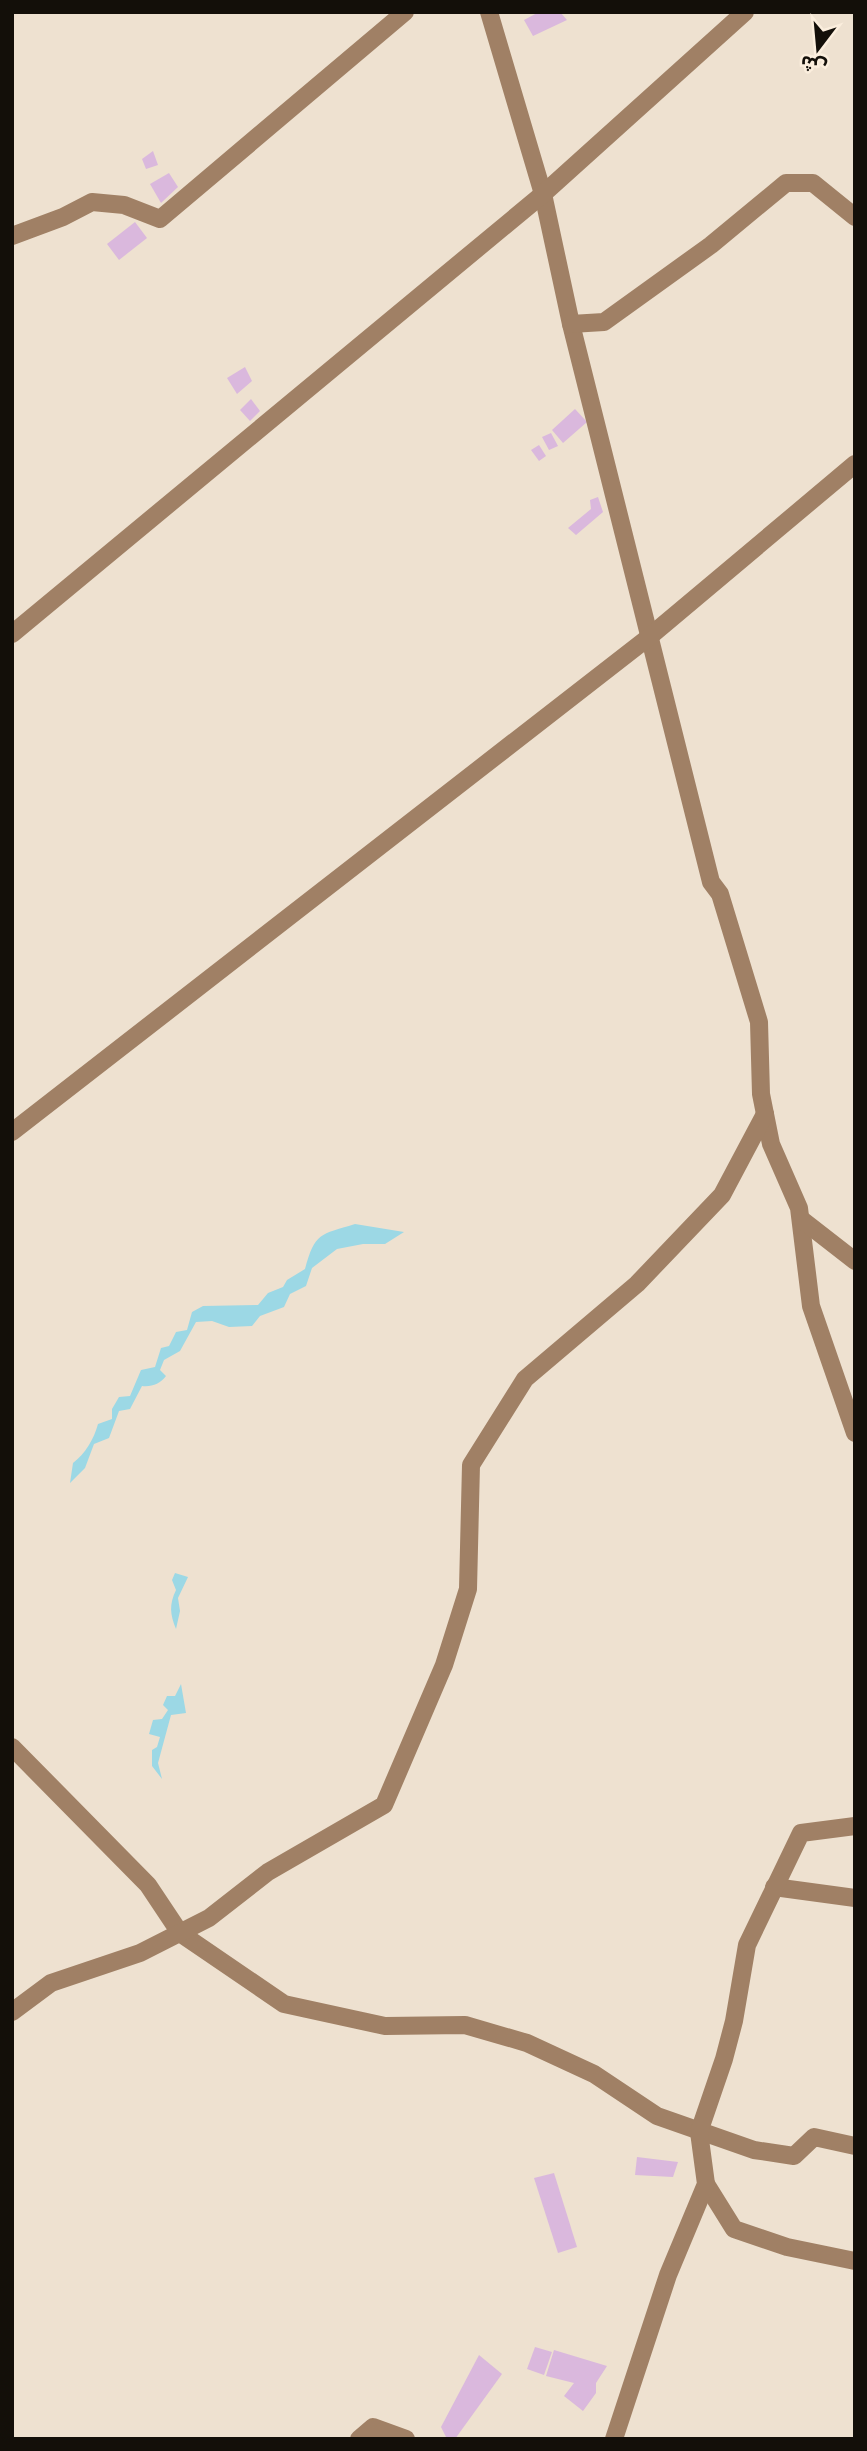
<svg xmlns="http://www.w3.org/2000/svg" width="867" height="2451" font-family="'IBM Plex Sans','Noto Sans Arabic',sans-serif">
	<style>
		.water { fill: #9cd8e5 }
		.building { fill: #dab8dd }
		.lines { fill: none; stroke-linecap: round; stroke-linejoin: round }
		.street { stroke: #a08065; stroke-width: 18 }
	</style>
	<rect width="100%" height="100%" fill="#eee1d0"/>
	<g class="water">
		<path d="M 355,1224 L 404,1232 L 385,1244 L 363,1244 L 337,1249 L 312,1268 L 306,1286 L 290,1294 L 284,1307 L 260,1316 L 252,1326 L 229,1327 L 212,1321 L 196,1322 L 180,1351 L 164,1360 L 160,1370 L 166,1376 C 160,1384 152,1387 142,1386 L 130,1409 L 119,1411 L 109,1438 L 94,1444 L 85,1468 L 70,1483 L 73,1463 C 85,1454 94,1439 98,1424 L 112,1419 L 112,1409 L 119,1397 L 130,1396 L 141,1370 L 155,1367 L 161,1348 L 169,1346 L 176,1332 L 187,1330 L 192,1312 L 203,1306 L 258,1305 L 268,1293 L 283,1287 L 287,1280 L 305,1269 C 315,1232 320,1235 355,1224 Z"/>
		<path d="M 175,1573 L 188,1577 L 178,1598 L 180,1611 L 176,1629 C 170,1614 169,1605 176,1590 L 172,1580 Z"/>
		<polygon points="181,1684 186,1713 171,1715 158,1763 162,1779 152,1766 152,1750 157,1747 160,1737 149,1734 153,1720 162,1719 168,1710 163,1705 167,1696 175,1696"/>
	</g>
	<g class="building">
		<polygon points="539,12 560,12 567,20 533,36 524,20"/>
		<polygon points="153,151 158,165 146,169 142,159"/>
		<polygon points="169,173 178,187 161,203 150,184"/>
		<polygon points="135,222 147,238 119,260 107,244"/>
		<polygon points="245,367 252,381 237,394 227,378"/>
		<polygon points="251,399 260,411 250,421 240,410"/>
		<polygon points="575,409 587,422 563,443 552,430"/>
		<polygon points="551,433 558,446 549,450 542,437"/>
		<polygon points="539,445 546,456 539,461 531,450"/>
		<polygon points="598,497 603,512 576,535 568,528 591,509 590,500"/>
		<polygon points="637,2157 678,2162 673,2177 635,2175"/>
		<polygon points="554,2173 577,2247 558,2253 534,2178"/>
		<polygon points="535,2347 552,2352 544,2375 527,2369"/>
		<polygon points="554,2350 607,2366 596,2383 596,2393 583,2411 564,2396 574,2383 546,2376"/>
		<polygon points="479,2355 502,2374 455,2439 447,2439 441,2427"/>
	</g>
	<g class="lines">
		<g class="street">
			<polyline points="489,12 543,194 571,324 711,882 720,894 759,1022 761,1094 771,1144 799,1208 811,1306 855,1433"/>
			<polyline points="12,236 63,217 92,202 124,205 160,219 405,12"/>
			<polyline points="571,324 604,322 711,245 786,183 813,183 855,217"/>
			<polyline points="12,634 543,194 745,12"/>
			<polyline points="12,1132 649,637 855,464"/>
			<polyline points="801,1219 855,1261"/>
			<polyline points="12,1747 148,1885 180,1933 284,2004 385,2026 465,2025 527,2043 594,2074 657,2116 754,2150 794,2156 814,2137 855,2146"/>
			<polyline points="774,1887 855,1898"/>
			<polyline points="12,2012 51,1983 140,1953 209,1918 268,1872 384,1805 444,1665 468,1589 471,1465 525,1379 637,1284 722,1195 765,1114"/>
			<polyline points="706,2184 734,2229 787,2247 855,2261"/>
			<polyline points="359,2439 373,2427 406,2439"/>
			<polyline points="614,2439 668,2275 706,2184 699,2132 724,2059 734,2021 747,1945 801,1833 855,1826"/>
		</g>
	</g>
	<rect width="867" height="2451" fill="none" stroke="#130f09" stroke-width="28"/>
	<g transform="translate(818 49) rotate(196)" stroke="#fbeedd" stroke-width="5" paint-order="stroke">
	<path d="M0-5L12 26L0 18L-12 26Z" fill="#130f09"/>
	<text y="-10" font-size="19" font-weight="bold" text-anchor="middle" fill="#130f09">ش</text>
	</g>
</svg>
